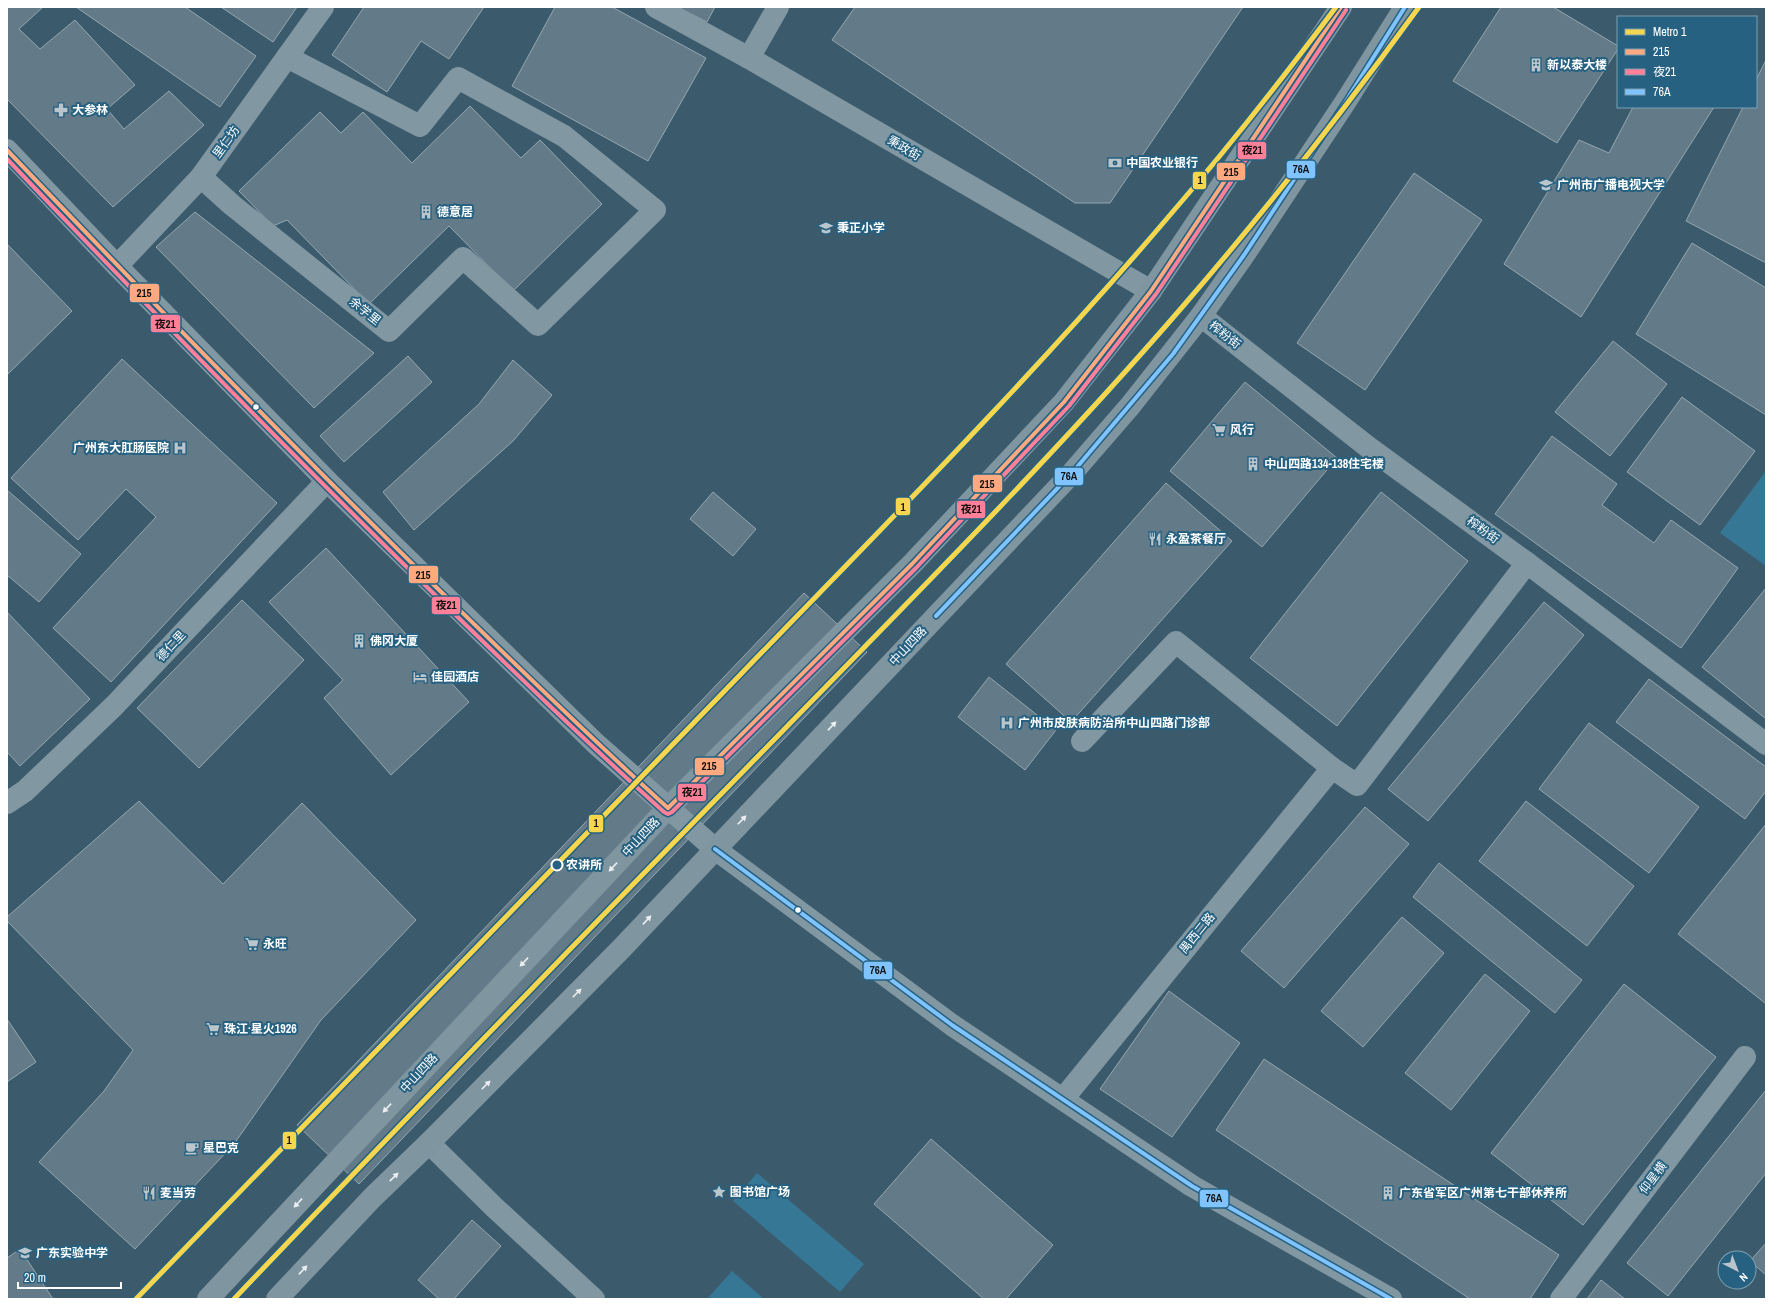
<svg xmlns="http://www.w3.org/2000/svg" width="1773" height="1306" font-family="'Archivo Narrow','Noto Sans SC',sans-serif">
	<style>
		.green { fill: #377796 }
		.building { fill: #637b88; stroke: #94a7b1 }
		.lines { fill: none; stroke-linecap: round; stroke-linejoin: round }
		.minor { stroke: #8197a2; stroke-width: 22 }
		.major { stroke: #7f95a0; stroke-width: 22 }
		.bus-1-casing { stroke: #266181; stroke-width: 7 }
		.bus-2-casing { stroke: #266181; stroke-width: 7 }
		.bus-3-casing { stroke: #266181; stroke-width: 7 }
		.bus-1 { stroke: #ffa980; stroke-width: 4 }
		.bus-2 { stroke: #ff8098; stroke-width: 4 }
		.bus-3 { stroke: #80c4ff; stroke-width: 4 }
		.metro-1-casing { stroke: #266181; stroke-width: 8 }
		.metro-1 { stroke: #f6d64e; stroke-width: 5 }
		.oneway { fill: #eceff1 }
		.bus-dot { fill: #fff; stroke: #266181; stroke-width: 1.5 }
		.stop-dot { fill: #266181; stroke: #fff; stroke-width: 2 }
		.labels { text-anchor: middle; stroke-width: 4; stroke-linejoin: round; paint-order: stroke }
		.poi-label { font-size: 12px; font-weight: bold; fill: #fff; stroke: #266181; text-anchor: start }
		.street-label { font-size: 12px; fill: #fff; stroke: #266181 }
		.stop-label { font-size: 12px; font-weight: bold; fill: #fff; stroke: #266181; text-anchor: start }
		.line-badge { stroke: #266181; stroke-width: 1.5 }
		.pale-badge-label { font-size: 11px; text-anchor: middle; font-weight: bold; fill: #111 }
	</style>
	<rect width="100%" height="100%" fill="#3b5b6c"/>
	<g class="green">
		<polygon points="1766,471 1766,566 1720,533"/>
		<polygon points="757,1173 864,1264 840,1292 733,1201"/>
		<polygon points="732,1271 764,1299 707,1299"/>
	</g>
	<g class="building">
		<polygon points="7,7 43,7 19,29 40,49 75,20 135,85 107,109 124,129 169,91 204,125 113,207 7,99"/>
		<polygon points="76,7 185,7 256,56 220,107"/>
		<polygon points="221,7 297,7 273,42"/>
		<polygon points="364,7 484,7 449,59 421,41 387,92 332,55"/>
		<polygon points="555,7 612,7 706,58 648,161 512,86"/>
		<polygon points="677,7 715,7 707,22"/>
		<polygon points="855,7 1243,7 1110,203 1075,203 832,40"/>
		<polygon points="1501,7 1553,7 1618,46 1618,49 1557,143 1453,81"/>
		<polygon points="1766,60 1766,263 1686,221 1743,107 1756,107 1756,80"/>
		<polygon points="470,106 521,158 540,140 602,204 513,291 449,226 369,304 287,220 273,226 239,191 320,112 341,133 363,112 412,163"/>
		<polygon points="1633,107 1714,107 1581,317 1504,264 1579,140 1609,153"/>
		<polygon points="1414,173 1482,220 1365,390 1297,343"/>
		<polygon points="195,212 374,353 314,408 156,247"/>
		<polygon points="1692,243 1766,288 1766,415 1636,334"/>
		<polygon points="7,244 72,311 7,375"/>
		<polygon points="1613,341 1667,384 1610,456 1555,412"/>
		<polygon points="408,356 432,382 344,462 320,436"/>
		<polygon points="122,359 277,503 111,682 53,628 156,517 126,489 78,540 11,478"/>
		<polygon points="513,360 552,395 513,441 414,530 383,492 479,404"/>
		<polygon points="1245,382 1337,458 1262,547 1170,471"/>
		<polygon points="1682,397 1755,451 1700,525 1627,472"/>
		<polygon points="1552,436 1617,484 1602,505 1654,543 1671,520 1738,568 1681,648 1495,514"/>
		<polygon points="1166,483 1232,541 1071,722 1006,664"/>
		<polygon points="7,490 81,554 39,602 7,575"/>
		<polygon points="713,492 756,529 733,556 690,519"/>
		<polygon points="1381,492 1468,561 1337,726 1250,658"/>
		<polygon points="326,548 469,702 391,775 324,698 343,680 269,602"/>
		<polygon points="1766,588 1766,719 1702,667"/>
		<polygon points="804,593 867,652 359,1184 297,1125"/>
		<polygon points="242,600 304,660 199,768 137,708"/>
		<polygon points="1544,602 1584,635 1428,821 1388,789"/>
		<polygon points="7,612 90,699 20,766 7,752"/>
		<polygon points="989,677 1056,730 1025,770 958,717"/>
		<polygon points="1649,679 1766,767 1766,791 1745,819 1616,722"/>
		<polygon points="1589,723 1699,807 1649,873 1539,789"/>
		<polygon points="139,801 223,884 302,803 416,920 321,1020 234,1144 135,1249 39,1162 104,1091 133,1050 7,921 7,917"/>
		<polygon points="1526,801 1634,886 1587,946 1479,861"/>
		<polygon points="1365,807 1409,844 1284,988 1241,951"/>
		<polygon points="1766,824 1766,1002 1765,1003 1678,934"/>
		<polygon points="1439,863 1582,980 1555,1013 1413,897"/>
		<polygon points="1402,917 1444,953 1363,1047 1321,1011"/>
		<polygon points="1485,974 1530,1011 1451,1110 1405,1073"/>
		<polygon points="1624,984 1716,1057 1583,1225 1491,1153"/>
		<polygon points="1169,991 1240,1043 1172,1137 1100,1089"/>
		<polygon points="7,1019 36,1062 7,1082"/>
		<polygon points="1264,1059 1559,1255 1530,1299 1470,1299 1216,1130"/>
		<polygon points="1766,1090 1766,1173 1668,1296 1627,1263"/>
		<polygon points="931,1139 1053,1245 1006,1299 984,1299 874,1204"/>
		<polygon points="472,1220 501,1246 454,1299 439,1299 418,1280"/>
		<polygon points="1766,1243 1766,1275 1750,1261"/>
		<polygon points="20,1249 53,1299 7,1299 7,1258"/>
		<polygon points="1601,1280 1625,1299 1587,1299"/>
	</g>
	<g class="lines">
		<g class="minor">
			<polyline points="656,7 749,58 1151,291"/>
			<polyline points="749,58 778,7"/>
			<polyline points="7,150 117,266 327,481 595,743 715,849 952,1025 1192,1186 1391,1299"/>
			<polyline points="201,177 232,205 389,331 463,258 538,325 655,210 564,136 458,78 420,126 287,57"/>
			<polyline points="117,266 201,177 323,7"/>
			<polyline points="1201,316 1368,447 1527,563 1766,744"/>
			<polyline points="1082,741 1176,642 1332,768 1357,785 1527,563"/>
			<polyline points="7,803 25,791 114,706 327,481"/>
			<polyline points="1063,1099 1332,768"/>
			<polyline points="429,1143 495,1208 594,1299"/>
			<polyline points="1561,1299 1745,1057"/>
		</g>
		<g class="major">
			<polyline points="208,1299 668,808 912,564 1064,402 1151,291 1341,7"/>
			<polyline points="277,1299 372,1198 429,1143 621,949 1072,473 1130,406 1201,316 1244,255 1346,101 1405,7"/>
		</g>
		<g class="bus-1-casing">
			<path id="bus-1" d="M 7,150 C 147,297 289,443 434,585 C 511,660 588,736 668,808 L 912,564 L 1064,402 L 1151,291 L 1341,7"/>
		</g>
		<g class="bus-2-casing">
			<path id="bus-2" d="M 7,159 C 146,305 287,450 431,591 C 508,666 585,741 664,812 L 668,814 L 672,812 L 916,568 L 1069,406 L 1156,294 L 1346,10"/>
		</g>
		<g class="bus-3-casing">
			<g id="bus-3">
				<polyline points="936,616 1072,473 1173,354 1244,255 1346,101 1405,7"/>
				<polyline points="715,849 952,1025 1192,1186 1391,1299"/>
			</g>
		</g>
		<use href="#bus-1" class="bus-1"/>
		<use href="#bus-2" class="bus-2"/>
		<use href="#bus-3" class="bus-3"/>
		<g class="metro-1-casing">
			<g id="metro-1">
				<path d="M 136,1299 C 337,1091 539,883 740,675 C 886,524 1034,375 1170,215 C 1228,148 1283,78 1336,7"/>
				<path d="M 234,1299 C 410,1114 588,930 767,747 C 908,602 1052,458 1184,305 C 1267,209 1345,109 1419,7"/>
			</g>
		</g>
		<use href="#metro-1" class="metro-1"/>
	</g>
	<defs><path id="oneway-solid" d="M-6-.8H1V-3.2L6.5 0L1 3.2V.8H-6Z"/></defs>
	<g class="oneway">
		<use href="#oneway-solid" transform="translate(832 726) rotate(-47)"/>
		<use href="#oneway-solid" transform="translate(742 820) rotate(-46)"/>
		<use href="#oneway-solid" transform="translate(613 867) rotate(133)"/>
		<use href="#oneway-solid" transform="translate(647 920) rotate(-47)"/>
		<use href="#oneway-solid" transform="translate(524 962) rotate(133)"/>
		<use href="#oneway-solid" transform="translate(577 993) rotate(-45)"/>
		<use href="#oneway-solid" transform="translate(486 1085) rotate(-45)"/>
		<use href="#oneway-solid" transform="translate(387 1108) rotate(133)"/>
		<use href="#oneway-solid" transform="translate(394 1177) rotate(-44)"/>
		<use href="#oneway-solid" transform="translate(298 1203) rotate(133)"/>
		<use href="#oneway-solid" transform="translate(303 1270) rotate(-47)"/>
	</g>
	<defs>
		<g id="building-bare" transform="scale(1.08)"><path d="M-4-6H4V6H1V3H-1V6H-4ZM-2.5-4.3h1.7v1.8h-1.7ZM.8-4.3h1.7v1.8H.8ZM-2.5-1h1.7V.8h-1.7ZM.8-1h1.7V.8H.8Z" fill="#bac6cc" stroke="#266181" stroke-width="2.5" paint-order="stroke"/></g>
		<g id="pharmacy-bare" transform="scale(1.08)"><path d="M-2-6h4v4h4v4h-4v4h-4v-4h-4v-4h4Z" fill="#bac6cc" stroke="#266181" stroke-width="2.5" paint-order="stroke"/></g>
		<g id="bank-bare" transform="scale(1.08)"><path d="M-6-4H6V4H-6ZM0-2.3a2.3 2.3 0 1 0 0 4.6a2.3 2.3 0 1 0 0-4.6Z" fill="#bac6cc" stroke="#266181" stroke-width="2.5" paint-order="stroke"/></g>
		<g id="university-bare" transform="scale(1.08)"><path d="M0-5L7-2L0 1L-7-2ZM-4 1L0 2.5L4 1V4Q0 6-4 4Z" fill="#bac6cc" stroke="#266181" stroke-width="2.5" paint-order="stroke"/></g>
		<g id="school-bare" transform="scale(1.08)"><path d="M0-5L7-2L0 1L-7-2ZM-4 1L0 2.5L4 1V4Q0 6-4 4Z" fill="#bac6cc" stroke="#266181" stroke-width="2.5" paint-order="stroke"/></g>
		<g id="supermarket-bare" transform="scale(1.08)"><path d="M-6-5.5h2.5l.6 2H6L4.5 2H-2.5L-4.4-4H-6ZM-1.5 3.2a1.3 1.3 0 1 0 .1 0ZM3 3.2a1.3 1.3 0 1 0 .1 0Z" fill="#bac6cc" stroke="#266181" stroke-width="2.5" paint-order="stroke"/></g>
		<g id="hospital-bare" transform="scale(1.08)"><path d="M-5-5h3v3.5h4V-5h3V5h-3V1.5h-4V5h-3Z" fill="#bac6cc" stroke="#266181" stroke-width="2.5" paint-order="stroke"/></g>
		<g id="restaurant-bare" transform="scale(1.08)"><path d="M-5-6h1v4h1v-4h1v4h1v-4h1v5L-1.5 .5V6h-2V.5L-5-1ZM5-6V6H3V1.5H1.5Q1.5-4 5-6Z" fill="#bac6cc" stroke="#266181" stroke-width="2.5" paint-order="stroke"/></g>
		<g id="hotel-bare" transform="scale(1.08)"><path d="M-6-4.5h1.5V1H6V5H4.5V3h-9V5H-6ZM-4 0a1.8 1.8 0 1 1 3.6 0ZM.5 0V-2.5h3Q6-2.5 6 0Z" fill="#bac6cc" stroke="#266181" stroke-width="2.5" paint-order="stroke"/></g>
		<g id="cafe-bare" transform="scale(1.08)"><path d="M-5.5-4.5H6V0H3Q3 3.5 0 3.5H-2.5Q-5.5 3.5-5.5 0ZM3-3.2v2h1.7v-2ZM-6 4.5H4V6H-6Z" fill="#bac6cc" stroke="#266181" stroke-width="2.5" paint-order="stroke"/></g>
		<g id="sight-bare" transform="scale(1.08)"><path d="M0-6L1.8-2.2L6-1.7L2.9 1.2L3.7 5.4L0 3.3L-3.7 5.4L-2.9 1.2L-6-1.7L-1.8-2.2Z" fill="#bac6cc" stroke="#266181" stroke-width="2.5" paint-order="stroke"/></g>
	</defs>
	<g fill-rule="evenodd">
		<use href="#building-bare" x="1536" y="65"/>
		<use href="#pharmacy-bare" x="61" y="110"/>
		<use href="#bank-bare" x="1115" y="163"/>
		<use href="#university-bare" x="1546" y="185"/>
		<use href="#building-bare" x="426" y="212"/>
		<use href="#school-bare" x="826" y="228"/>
		<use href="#supermarket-bare" x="1219" y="430"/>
		<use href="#hospital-bare" x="180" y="448"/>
		<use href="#building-bare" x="1253" y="464"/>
		<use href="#restaurant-bare" x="1155" y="539"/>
		<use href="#building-bare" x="359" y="641"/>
		<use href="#hotel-bare" x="420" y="677"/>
		<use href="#hospital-bare" x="1007" y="723"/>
		<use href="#supermarket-bare" x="252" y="944"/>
		<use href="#supermarket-bare" x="213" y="1029"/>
		<use href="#cafe-bare" x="192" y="1148"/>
		<use href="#sight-bare" x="719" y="1192"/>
		<use href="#restaurant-bare" x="149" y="1193"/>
		<use href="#building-bare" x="1388" y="1193"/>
		<use href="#school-bare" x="25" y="1253"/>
	</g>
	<g class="bus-dot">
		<circle cx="256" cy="407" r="3.5"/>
		<circle cx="798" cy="910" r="3.5"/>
	</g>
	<circle class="stop-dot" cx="557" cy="865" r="5.5"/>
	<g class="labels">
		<g class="poi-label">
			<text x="1547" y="69">新以泰大楼</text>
			<text x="72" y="114">大参林</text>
			<text x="1126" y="167">中国农业银行</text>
			<text x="1557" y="189">广州市广播电视大学</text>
			<text x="437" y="216">德意居</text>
			<text x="837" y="232">秉正小学</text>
			<text x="1230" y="434">风行</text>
			<text x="169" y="452" text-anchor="end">广州东大肛肠医院</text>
			<text x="1264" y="468">中山四路134-138住宅楼</text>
			<text x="1166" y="543">永盈茶餐厅</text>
			<text x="370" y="645">佛冈大厦</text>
			<text x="431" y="681">佳园酒店</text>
			<text x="1018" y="727">广州市皮肤病防治所中山四路门诊部</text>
			<text x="263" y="948">永旺</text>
			<text x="224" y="1033">珠江·星火1926</text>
			<text x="203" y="1152">星巴克</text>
			<text x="730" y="1196">图书馆广场</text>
			<text x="160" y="1197">麦当劳</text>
			<text x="1399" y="1197">广东省军区广州第七干部休养所</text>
			<text x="36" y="1257">广东实验中学</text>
		</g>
		<g class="street-label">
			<text transform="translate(226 142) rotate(-54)" y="4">里仁坊</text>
			<text transform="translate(904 148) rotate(30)" y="4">秉政街</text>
			<text transform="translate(365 311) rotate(39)" y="4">余学里</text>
			<text transform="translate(1225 335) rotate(38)" y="4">榨粉街</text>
			<text transform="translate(1483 530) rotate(36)" y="4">榨粉街</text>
			<text transform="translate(171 646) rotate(-47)" y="4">德仁里</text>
			<text transform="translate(908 646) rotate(-47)" y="4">中山四路</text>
			<text transform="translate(641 837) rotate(-47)" y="4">中山四路</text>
			<text transform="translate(1197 933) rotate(-51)" y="4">禺西二路</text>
			<text transform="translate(419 1073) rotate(-47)" y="4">中山四路</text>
			<text transform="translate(1653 1178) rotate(-53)" y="4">仰星横</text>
		</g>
		<g class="stop-label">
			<text x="566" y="869">农讲所</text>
		</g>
	</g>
	<g class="line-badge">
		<rect x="1237" y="141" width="30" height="19" rx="4" fill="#ff8098"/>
		<rect x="1286" y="160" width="30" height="19" rx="4" fill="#80c4ff"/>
		<rect x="1216" y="162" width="30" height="19" rx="4" fill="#ffa980"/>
		<rect x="1192" y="171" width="15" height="19" rx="4" fill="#f6d64e"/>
		<rect x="129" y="283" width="31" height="20" rx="4" fill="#ffa980"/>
		<rect x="150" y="314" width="31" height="19" rx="4" fill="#ff8098"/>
		<rect x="1054" y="467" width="30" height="19" rx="4" fill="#80c4ff"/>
		<rect x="972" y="474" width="31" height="19" rx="4" fill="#ffa980"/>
		<rect x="895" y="497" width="16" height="19" rx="4" fill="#f6d64e"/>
		<rect x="956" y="500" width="30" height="19" rx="4" fill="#ff8098"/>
		<rect x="408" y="565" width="31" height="19" rx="4" fill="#ffa980"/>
		<rect x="431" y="596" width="30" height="19" rx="4" fill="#ff8098"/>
		<rect x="694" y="757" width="31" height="19" rx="4" fill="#ffa980"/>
		<rect x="677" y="783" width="30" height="19" rx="4" fill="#ff8098"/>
		<rect x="588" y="814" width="16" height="19" rx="4" fill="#f6d64e"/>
		<rect x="863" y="961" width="30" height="19" rx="4" fill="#80c4ff"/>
		<rect x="282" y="1131" width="15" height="19" rx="4" fill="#f6d64e"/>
		<rect x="1199" y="1189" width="30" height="19" rx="4" fill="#80c4ff"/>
	</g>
	<g class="pale-badge-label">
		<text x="1252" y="154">夜21</text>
		<text x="1301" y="173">76A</text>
		<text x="1231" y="176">215</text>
		<text x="1200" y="184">1</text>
		<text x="144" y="297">215</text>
		<text x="165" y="328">夜21</text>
		<text x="1069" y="480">76A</text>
		<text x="987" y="488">215</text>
		<text x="903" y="511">1</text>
		<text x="971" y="513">夜21</text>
		<text x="423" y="579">215</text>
		<text x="446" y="609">夜21</text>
		<text x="709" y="770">215</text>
		<text x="692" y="796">夜21</text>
		<text x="596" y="827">1</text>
		<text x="878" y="974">76A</text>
		<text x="289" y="1144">1</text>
		<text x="1214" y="1202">76A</text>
	</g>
	<rect width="1773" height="1306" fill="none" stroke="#ffffff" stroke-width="16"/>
	<rect x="1617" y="16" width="140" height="92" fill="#266181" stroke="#7da0b3"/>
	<rect x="1625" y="29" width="20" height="6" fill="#f6d64e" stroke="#7da0b3"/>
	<text x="1653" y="36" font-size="12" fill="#ffffff">Metro 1</text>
	<rect x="1625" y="49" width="20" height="6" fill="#ffa980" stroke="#7da0b3"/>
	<text x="1653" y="56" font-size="12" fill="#ffffff">215</text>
	<rect x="1625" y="69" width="20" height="6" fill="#ff8098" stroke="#7da0b3"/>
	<text x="1653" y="76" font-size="12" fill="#ffffff">夜21</text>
	<rect x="1625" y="89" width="20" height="6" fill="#80c4ff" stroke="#7da0b3"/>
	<text x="1653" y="96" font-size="12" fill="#ffffff">76A</text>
	<g transform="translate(1737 1270) rotate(138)"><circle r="19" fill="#266181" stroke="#7da0b3"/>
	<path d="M0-3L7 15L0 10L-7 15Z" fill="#bac6cc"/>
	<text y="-6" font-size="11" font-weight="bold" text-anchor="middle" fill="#ffffff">N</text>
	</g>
	<path d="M18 1282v6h103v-6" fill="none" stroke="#ffffff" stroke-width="2"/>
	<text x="24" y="1282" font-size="12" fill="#ffffff" stroke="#266181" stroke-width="3" paint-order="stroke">20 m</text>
</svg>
